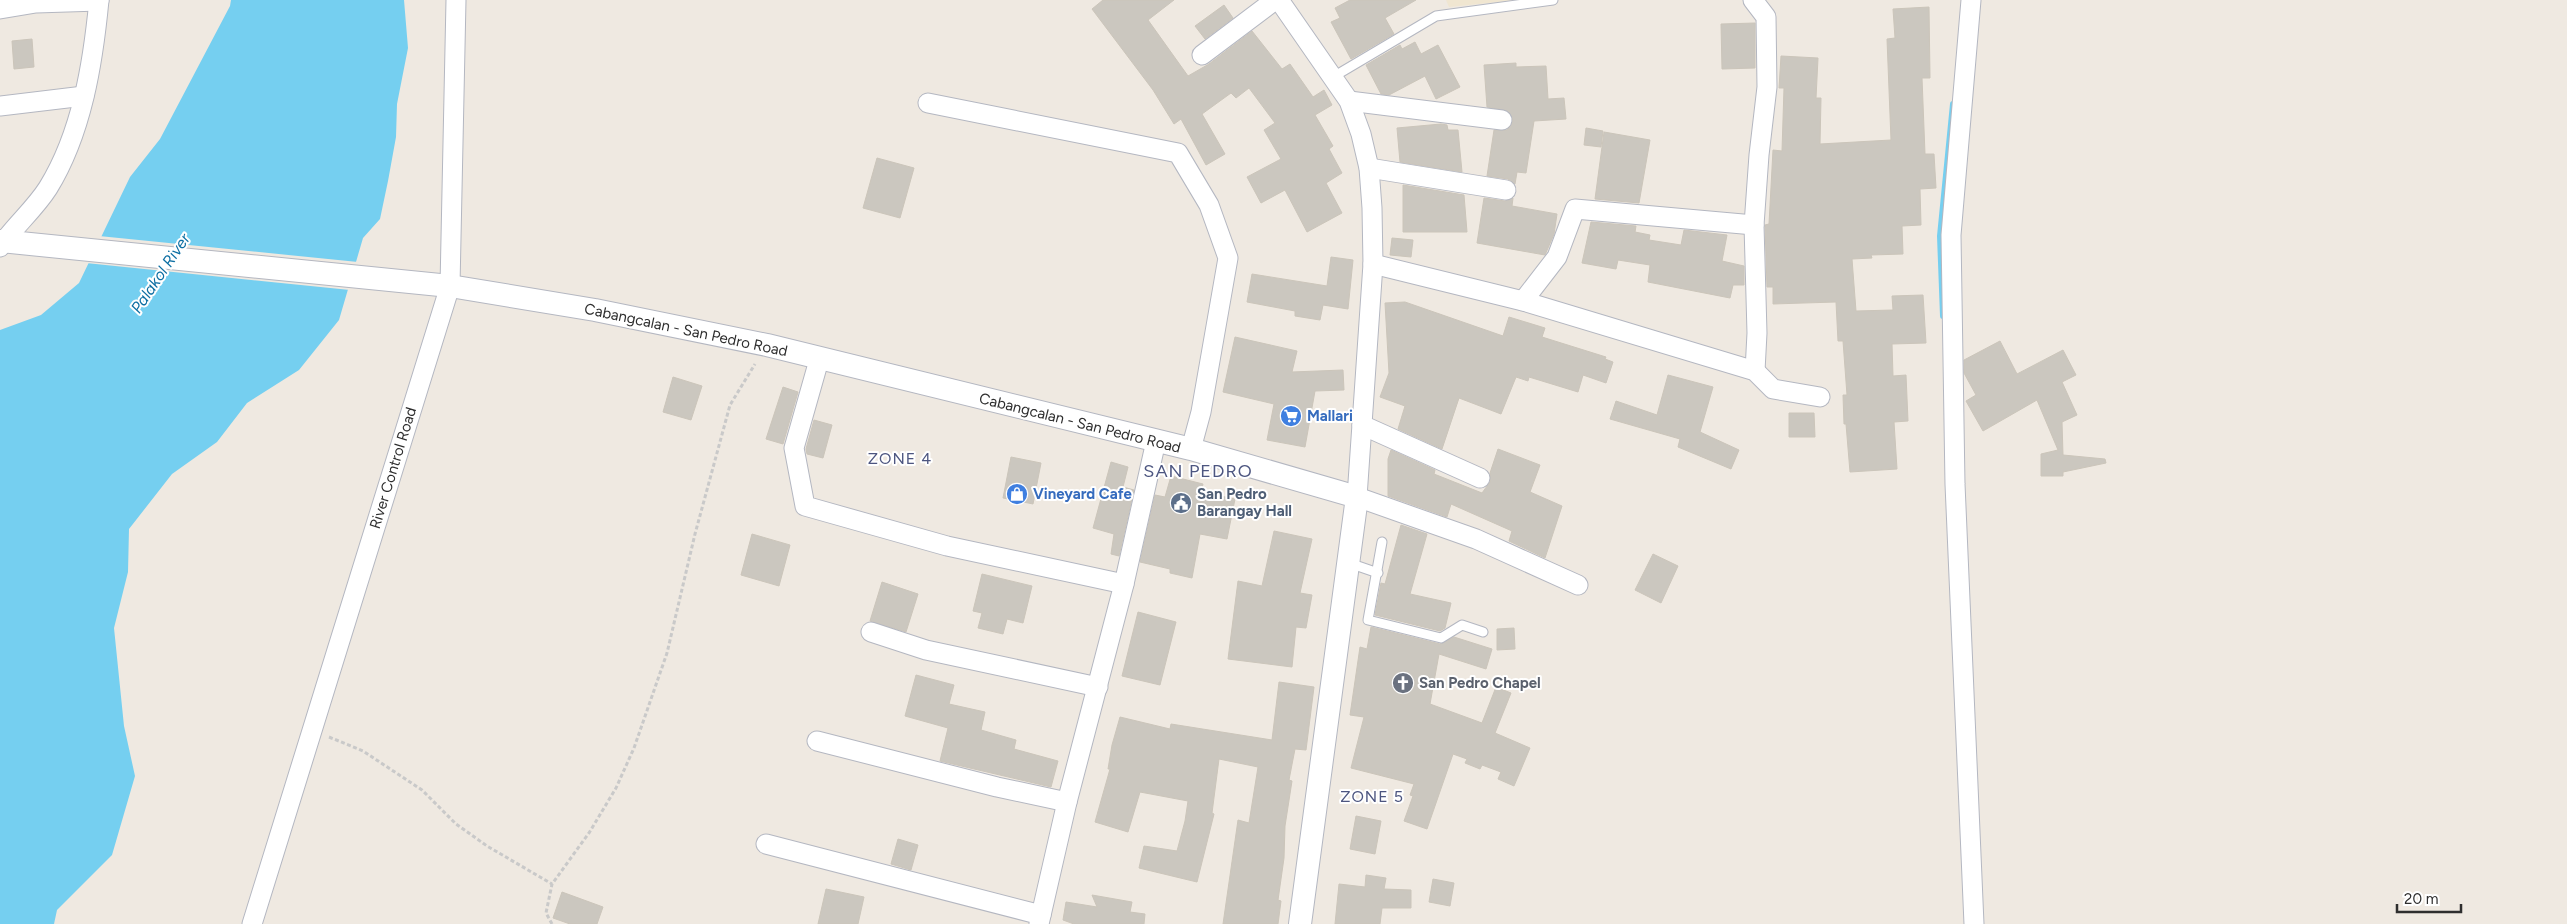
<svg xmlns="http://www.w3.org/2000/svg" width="2567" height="924" font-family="Figtree,sans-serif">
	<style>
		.education { fill: #f0e6d1 }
		.water { fill: #75cff0 }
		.pier { fill: #efe9e1 }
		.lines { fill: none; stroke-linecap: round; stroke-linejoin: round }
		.stream { stroke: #75cff0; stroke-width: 6 }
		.building { fill: #cbc7bf; stroke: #cbc5ba }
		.service-casing { stroke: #b4b7c1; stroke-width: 11 }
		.minor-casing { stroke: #b4b7c1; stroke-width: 21 }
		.tertiary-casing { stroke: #b4b7c1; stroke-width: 24 }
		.path { stroke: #c9c9c9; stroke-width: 3; stroke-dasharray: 4 2.5; stroke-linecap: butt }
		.service { stroke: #fff; stroke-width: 9 }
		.minor { stroke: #fff; stroke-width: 19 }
		.tertiary { stroke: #fff; stroke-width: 22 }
		.labels { text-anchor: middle; stroke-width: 4; stroke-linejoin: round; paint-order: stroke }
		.street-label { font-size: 15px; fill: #2e2e2e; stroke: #fff }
		.shop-label { font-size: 15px; font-weight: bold; fill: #366cbe; stroke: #fff; text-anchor: start }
		.service-label { font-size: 15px; font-weight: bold; fill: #4e5e75; stroke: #fff; text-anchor: start }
		.worship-label { font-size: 15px; font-weight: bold; fill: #5b616d; stroke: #fff; text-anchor: start }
		.water-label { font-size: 16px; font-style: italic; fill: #0d6fa3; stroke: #fff }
		.neighbourhood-label { font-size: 16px; letter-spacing: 1px; fill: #4d5680; stroke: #fff }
		.quarter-label { font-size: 18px; letter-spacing: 1px; fill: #4d5680; stroke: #fff }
	</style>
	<rect width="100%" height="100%" fill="#efe9e1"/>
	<polygon class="education" points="1446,0 1518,0 1449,7"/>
	<polygon class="water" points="231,0 404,0 408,48 397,104 396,137 388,181 380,219 363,238 339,320 299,370 247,403 217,442 172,474 129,529 128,572 114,628 124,726 135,776 112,855 57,910 54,924 0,924 0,330 41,315 79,283 130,177 160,139 230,6"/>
	<polygon class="pier" points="99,236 358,262 350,290 86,263"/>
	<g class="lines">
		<polyline class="stream" points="1943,316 1940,236 1953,104"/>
	</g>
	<g class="building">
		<polygon points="1103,0 1174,0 1148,20 1188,76 1209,64 1252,31 1282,69 1290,64 1313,97 1324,90 1332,105 1315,115 1333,146 1329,149 1342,173 1326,183 1342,213 1307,232 1285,190 1261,203 1247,177 1281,159 1264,130 1275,123 1249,88 1236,98 1231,93 1202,114 1225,154 1206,165 1181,119 1174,124 1153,90 1092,9"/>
		<polygon points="1350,0 1416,0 1385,18 1394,34 1351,59 1331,22 1340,18 1335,8"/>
		<polygon points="1224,5 1233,18 1205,39 1195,26"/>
		<polygon points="1929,7 1930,78 1922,78 1925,154 1934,154 1936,188 1920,189 1921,225 1902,226 1903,254 1871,255 1872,258 1852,259 1856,311 1893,310 1892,296 1923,295 1926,343 1892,344 1893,376 1906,375 1908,421 1894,422 1897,469 1850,472 1846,424 1844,424 1843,395 1847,395 1843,341 1838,341 1836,302 1773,304 1773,287 1767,287 1765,225 1769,224 1773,150 1782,151 1784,88 1779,88 1781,56 1818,58 1816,98 1821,98 1820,144 1891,140 1887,39 1895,38 1893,9"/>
		<polygon points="1755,23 1755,68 1722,69 1721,24"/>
		<polygon points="32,39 34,67 14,69 12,41"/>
		<polygon points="1415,42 1421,54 1438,45 1460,87 1436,99 1425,76 1389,95 1381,94 1366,65 1400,45 1402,49"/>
		<polygon points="1516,63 1516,67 1546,66 1548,99 1564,98 1566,119 1534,121 1526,173 1517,172 1515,184 1508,179 1487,176 1494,130 1507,130 1513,121 1508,111 1487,107 1484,65"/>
		<polygon points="1441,124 1447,125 1448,130 1458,130 1462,172 1400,162 1397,128"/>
		<polygon points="1586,128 1603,131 1601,147 1584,145"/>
		<polygon points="1604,132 1650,140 1639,203 1595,199"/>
		<polygon points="877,158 914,168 900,218 863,208"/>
		<polygon points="1403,185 1464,195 1467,232 1403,232"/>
		<polygon points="1484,198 1505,201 1513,198 1512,206 1557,214 1554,234 1545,255 1477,243"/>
		<polygon points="1591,222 1636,226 1635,232 1650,235 1649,240 1681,245 1684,230 1727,235 1722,261 1744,266 1744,285 1733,285 1730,298 1648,282 1650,265 1618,260 1616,269 1582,263"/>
		<polygon points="1392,238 1413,240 1411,257 1390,255"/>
		<polygon points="1331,257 1353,260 1348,309 1323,305 1320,320 1295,316 1295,311 1247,302 1252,274 1327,286"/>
		<polygon points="1405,302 1503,336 1509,317 1545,328 1542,337 1606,357 1605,359 1613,362 1606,383 1583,375 1578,392 1529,377 1528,381 1516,377 1501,414 1459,398 1442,449 1398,429 1405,406 1380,397 1389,373 1385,303"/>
		<polygon points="1235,337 1297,351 1292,372 1343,370 1344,390 1315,391 1305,447 1267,440 1274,404 1223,392"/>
		<polygon points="2000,341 2017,374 2063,350 2076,375 2062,382 2077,415 2062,422 2063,455 2105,459 2106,463 2063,472 2063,476 2041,476 2041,454 2058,450 2037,400 1983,431 1966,401 1976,395 1964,373 1964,360"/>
		<polygon points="1668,375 1713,387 1700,432 1739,450 1731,469 1678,447 1680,439 1610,419 1616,401 1657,415"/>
		<polygon points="673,377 702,386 691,420 663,412"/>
		<polygon points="783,387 798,392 783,444 766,439"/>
		<polygon points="1789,413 1814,413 1815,437 1789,437"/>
		<polygon points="814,420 832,425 823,458 807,454 806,449"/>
		<polygon points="1498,449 1540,465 1530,492 1562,506 1545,558 1509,541 1512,531 1451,504 1447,517 1388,496 1388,459 1391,450 1435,470 1434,474 1482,493 1490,482 1490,473"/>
		<polygon points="1011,457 1041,463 1033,504 1003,498"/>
		<polygon points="1111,462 1128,467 1123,487 1134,490 1119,556 1111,554 1114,534 1093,528"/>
		<polygon points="1171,476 1203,484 1201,492 1235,499 1227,539 1200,534 1192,578 1170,573 1170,569 1140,562 1155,495 1165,497"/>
		<polygon points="1401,525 1427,534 1410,594 1451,603 1445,628 1440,631 1375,615 1381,583 1385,584"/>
		<polygon points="1274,531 1312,539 1300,593 1312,595 1306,628 1296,627 1292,667 1228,659 1238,581 1262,586"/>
		<polygon points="752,534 790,545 779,586 741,575"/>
		<polygon points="1653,554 1678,566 1661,603 1635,590"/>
		<polygon points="982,574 1032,586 1023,623 1007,619 1003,634 978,628 982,613 973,611"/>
		<polygon points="882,582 918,594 906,632 870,621"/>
		<polygon points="1138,612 1176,622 1160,685 1122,676"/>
		<polygon points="1371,627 1440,644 1454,637 1492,649 1486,669 1439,654 1430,704 1482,723 1496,687 1511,693 1495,733 1530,748 1514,786 1498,779 1501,772 1482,765 1480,769 1465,763 1467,759 1453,754 1427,829 1404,821 1413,796 1410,795 1414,784 1351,768 1364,717 1350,715 1360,647 1367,649"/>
		<polygon points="1514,628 1515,649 1497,650 1497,629"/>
		<polygon points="916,675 954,685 949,704 985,712 981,730 1016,740 1014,749 1058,761 1051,787 940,761 948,728 905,716"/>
		<polygon points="1279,682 1314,687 1306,750 1295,749 1289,780 1292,781 1285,826 1284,858 1278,900 1281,901 1278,924 1223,924 1238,820 1249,823 1258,767 1219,759 1212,813 1214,814 1197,882 1139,868 1144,846 1177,851 1185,821 1188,801 1140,792 1128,832 1095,822 1110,769 1108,769 1112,745 1120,717 1170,729 1171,724 1272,740"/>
		<polygon points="1356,816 1381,821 1375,854 1350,849"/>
		<polygon points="898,839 918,845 911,870 891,864"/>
		<polygon points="1366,875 1386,878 1384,889 1411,890 1411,908 1382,908 1380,924 1335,924 1339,884 1365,887"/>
		<polygon points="1433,879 1454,883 1450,906 1429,902"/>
		<polygon points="826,889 864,897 858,924 818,924"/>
		<polygon points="562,892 603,907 597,924 570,924 553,918"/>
		<polygon points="1092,895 1132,902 1130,912 1145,914 1144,924 1074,924 1063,920 1066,902 1097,907"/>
	</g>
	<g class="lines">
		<g class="service-casing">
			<g id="service">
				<polyline points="1333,77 1436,16 1553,0"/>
				<polyline points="1382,542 1368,620 1441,638 1462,625 1483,632"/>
				<polyline points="1349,563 1378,573"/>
			</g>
		</g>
		<g class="minor-casing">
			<g id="minor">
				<polyline points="1279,0 1349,101 1361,134 1369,168 1372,208 1373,264 1357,497 1476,539 1578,585"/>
				<polyline points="1753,0 1766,17 1767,87 1759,155 1754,225 1757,333 1755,371"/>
				<polyline points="1971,0 1951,235 1955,484 1974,924"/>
				<polyline points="0,9 36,3 99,1"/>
				<polyline points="1202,55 1275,0"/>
				<polyline points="1349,101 1502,120"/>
				<polyline points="928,103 1178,153 1209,205 1228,258 1201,412 1191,449"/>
				<polyline points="0,106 84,96"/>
				<polyline points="1369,168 1506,190"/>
				<path d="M 0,247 C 14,226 34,210 48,188 C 82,133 93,63 99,0"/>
				<polyline points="1373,264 1523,301 1755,371 1773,389 1820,397"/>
				<polyline points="1523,301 1557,257 1575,209 1754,225"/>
				<polyline points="819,360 794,448 805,506 947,546 1124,584"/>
				<polyline points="1362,425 1480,478"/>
				<polyline points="871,632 926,650 1098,687"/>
				<polyline points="817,741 997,787 1067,802"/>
				<polyline points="766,844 1041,915"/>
				<polyline points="252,924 450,286 456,0"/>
				<polyline points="1039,924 1067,802 1124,584 1156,441"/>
			</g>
		</g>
		<g class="tertiary-casing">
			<polyline id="tertiary" points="0,241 450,286 595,310 767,345 1191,449 1357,497 1300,924"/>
		</g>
		<g class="path">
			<polyline points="329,737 363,751 422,790 456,824 487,846 552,884"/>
			<polyline points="552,924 546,913 552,884 589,833 616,788 634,748 667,653 695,534 730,405 755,364"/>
		</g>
		<use href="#service" class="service"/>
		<use href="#minor" class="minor"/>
		<use href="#tertiary" class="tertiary"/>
	</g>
	<defs>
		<g id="supermarket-disc" transform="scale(1.125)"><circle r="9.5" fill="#3f7fe0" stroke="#fff"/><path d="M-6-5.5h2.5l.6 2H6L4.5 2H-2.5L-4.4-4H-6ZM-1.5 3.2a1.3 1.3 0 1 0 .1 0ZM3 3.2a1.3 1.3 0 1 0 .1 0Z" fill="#fff"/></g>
		<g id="shop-disc" transform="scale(1.125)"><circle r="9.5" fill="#3f7fe0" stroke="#fff"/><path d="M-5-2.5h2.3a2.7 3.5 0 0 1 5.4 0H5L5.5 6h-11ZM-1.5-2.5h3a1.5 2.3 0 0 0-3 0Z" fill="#fff"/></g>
		<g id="civic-disc" transform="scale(1.125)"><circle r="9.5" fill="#5c6f8a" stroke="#fff"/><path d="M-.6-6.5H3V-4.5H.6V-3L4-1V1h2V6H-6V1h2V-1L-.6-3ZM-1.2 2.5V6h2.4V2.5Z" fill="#fff"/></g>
		<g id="church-disc" transform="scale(1.125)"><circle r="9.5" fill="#6b7280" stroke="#fff"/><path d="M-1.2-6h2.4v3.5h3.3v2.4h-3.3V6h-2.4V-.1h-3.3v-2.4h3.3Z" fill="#fff"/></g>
	</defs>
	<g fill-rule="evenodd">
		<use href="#supermarket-disc" x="1291" y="416"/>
		<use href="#shop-disc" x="1017" y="494"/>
		<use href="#civic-disc" x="1181" y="503"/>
		<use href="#church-disc" x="1403" y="683"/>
	</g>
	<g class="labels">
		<g class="street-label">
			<text transform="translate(686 330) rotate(12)" y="5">Cabangcalan - San Pedro Road</text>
			<text transform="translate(1080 423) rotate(14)" y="5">Cabangcalan - San Pedro Road</text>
			<text transform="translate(393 468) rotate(-73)" y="5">River Control Road</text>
		</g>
		<g class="shop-label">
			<text x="1307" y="421">Mallari</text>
			<text x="1033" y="499">Vineyard Cafe</text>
		</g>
		<g class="service-label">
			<text x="1197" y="499">San Pedro<tspan x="1197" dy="17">Barangay Hall</tspan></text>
		</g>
		<g class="worship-label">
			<text x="1419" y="688">San Pedro Chapel</text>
		</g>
		<g class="water-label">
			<text transform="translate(160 273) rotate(-56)" y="6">Palakol River</text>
		</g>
		<g class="neighbourhood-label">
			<text x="900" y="464">ZONE 4</text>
			<text x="1372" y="802">ZONE 5</text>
		</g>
		<g class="quarter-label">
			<text x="1198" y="477">SAN PEDRO</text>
		</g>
	</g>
	<path d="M2397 904v8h64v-8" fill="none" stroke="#2e2e2e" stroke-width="2.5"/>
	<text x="2404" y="904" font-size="15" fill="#2e2e2e" stroke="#ffffff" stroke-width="4" paint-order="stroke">20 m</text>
</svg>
